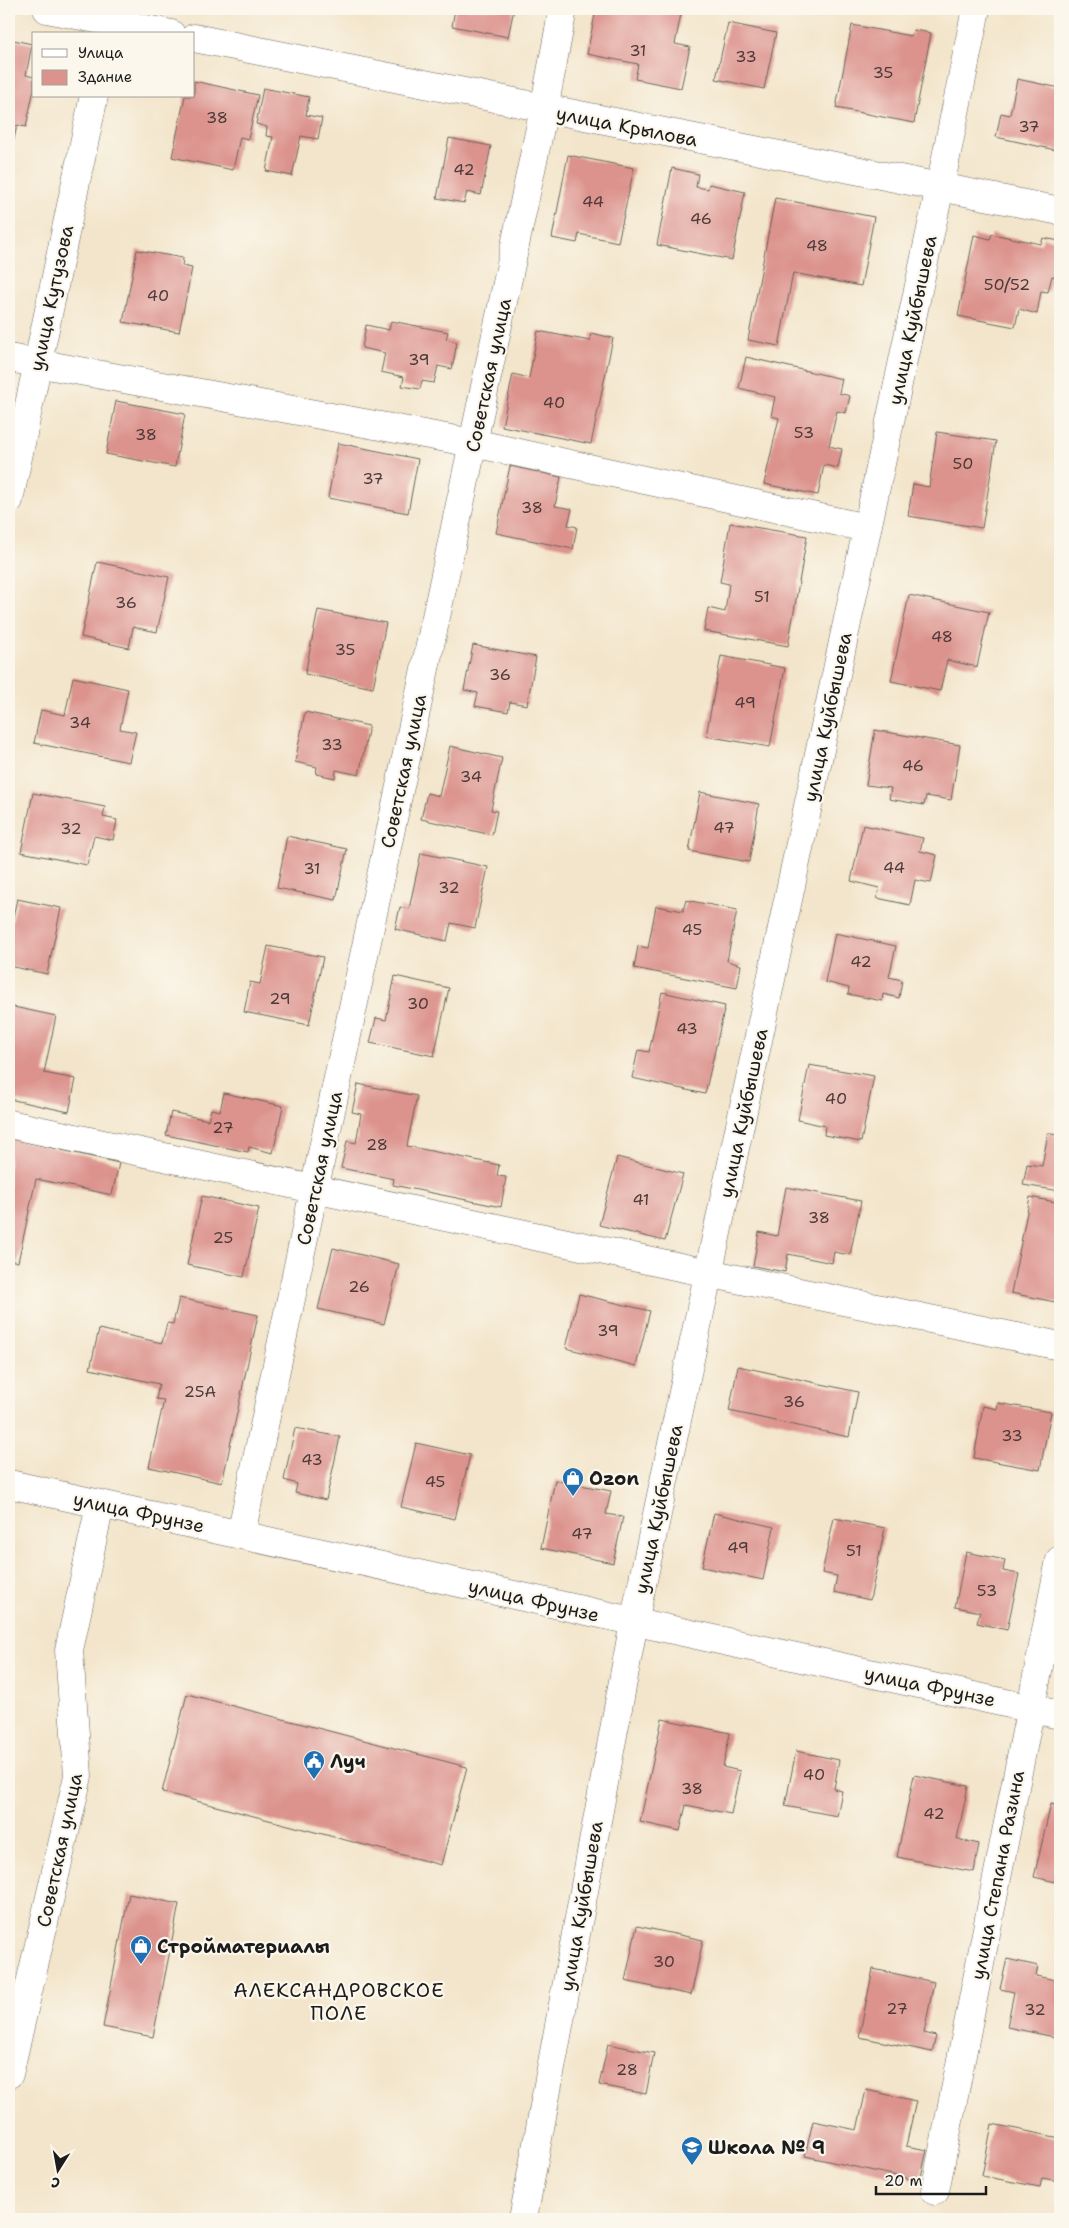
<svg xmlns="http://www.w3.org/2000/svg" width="1069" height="2228" font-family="'Shantell Sans',sans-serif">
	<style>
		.building { fill: #dc938d }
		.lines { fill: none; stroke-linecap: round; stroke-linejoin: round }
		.minor-casing { stroke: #676259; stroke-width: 29 }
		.minor { stroke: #fff; stroke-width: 28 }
		.labels { text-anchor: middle; stroke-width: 4.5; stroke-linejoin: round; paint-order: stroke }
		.number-label { font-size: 16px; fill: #4c3a38 }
		.street-label { font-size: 19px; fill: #1c1c1c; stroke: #fbf7ec }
		.poi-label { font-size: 19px; font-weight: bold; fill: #1c1c1c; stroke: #fbf7ec; text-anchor: start }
		.neighbourhood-label { font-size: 20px; letter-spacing: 1px; fill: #1c1c1c; stroke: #fbf7ec }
	</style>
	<rect width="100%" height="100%" fill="#fbf7ec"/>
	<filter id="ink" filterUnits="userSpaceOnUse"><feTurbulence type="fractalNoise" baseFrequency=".02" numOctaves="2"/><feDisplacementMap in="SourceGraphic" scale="10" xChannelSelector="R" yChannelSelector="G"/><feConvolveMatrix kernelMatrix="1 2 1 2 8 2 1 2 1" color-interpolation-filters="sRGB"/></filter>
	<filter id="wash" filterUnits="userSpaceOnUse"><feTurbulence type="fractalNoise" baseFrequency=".0096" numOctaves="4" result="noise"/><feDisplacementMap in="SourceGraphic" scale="20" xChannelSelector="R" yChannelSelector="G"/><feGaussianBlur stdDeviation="1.12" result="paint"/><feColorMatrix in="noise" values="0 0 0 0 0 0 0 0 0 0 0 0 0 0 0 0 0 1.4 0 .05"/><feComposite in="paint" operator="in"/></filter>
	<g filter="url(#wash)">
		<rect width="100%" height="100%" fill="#f3e5cb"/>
		<g id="blocks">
			<g class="building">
				<polygon points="455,9 514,9 508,37 452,26"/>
				<polygon points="596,9 682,9 675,44 690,47 681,88 635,79 638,64 587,54"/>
				<polygon points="728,23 776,33 764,89 716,79"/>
				<polygon points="852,25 911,36 913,30 931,33 914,123 836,108"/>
				<polygon points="9,39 32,44 26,75 34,77 34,89 26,127 17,125 10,158"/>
				<polygon points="1017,79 1060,88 1060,151 996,137 1001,113 1010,115"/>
				<polygon points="194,81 258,95 248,139 240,137 233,170 172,157 185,96 194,96"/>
				<polygon points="263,88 309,97 306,115 322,118 318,139 301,136 292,176 266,171 273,137 266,136 267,127 256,124"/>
				<polygon points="449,138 491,146 481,195 467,192 464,203 437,198"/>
				<polygon points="568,155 634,168 618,242 579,234 577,243 552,238"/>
				<polygon points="672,168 698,174 696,187 708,189 709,184 745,192 732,260 657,245"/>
				<polygon points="775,198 874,217 861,286 793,273 779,346 748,340"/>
				<polygon points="992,234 1041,244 1043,238 1060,241 1060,278 1052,276 1048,292 1041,291 1037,314 1019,309 1015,327 958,316 974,235 990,239"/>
				<polygon points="137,250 183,258 182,266 192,268 179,332 123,322"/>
				<polygon points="391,321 448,332 446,339 457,342 452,369 438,366 434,383 422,381 420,389 402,386 404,377 381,372 385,353 362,348 366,325 389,330"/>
				<polygon points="538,331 590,341 591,333 613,338 591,444 502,426 513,374 529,378"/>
				<polygon points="746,357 842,379 839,393 850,396 846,413 837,411 829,446 842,449 838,468 824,465 818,495 764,484 779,418 771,416 775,397 739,388"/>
				<polygon points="116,401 185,414 175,467 106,454"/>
				<polygon points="937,432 996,441 982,528 908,516 913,484 929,487"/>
				<polygon points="338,443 418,459 408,513 328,498"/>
				<polygon points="510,466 561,477 555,506 572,509 568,525 577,527 573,549 496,533"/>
				<polygon points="730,523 807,536 788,646 704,631 708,608 725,612 729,584 720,582"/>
				<polygon points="97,562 169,577 157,632 133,627 129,648 81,637"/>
				<polygon points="909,595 989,612 977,667 947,660 940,691 891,681"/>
				<polygon points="318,610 386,623 373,688 305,674"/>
				<polygon points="473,645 536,657 527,705 510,702 508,712 475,706 478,693 464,690"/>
				<polygon points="721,656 785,668 770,747 706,736"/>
				<polygon points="73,677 128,689 120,729 136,732 129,762 34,743 41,710 65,715"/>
				<polygon points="305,712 369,726 359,775 336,770 335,778 316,774 317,767 295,762"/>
				<polygon points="875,730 960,745 951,800 926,796 924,805 889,799 891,788 866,785"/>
				<polygon points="450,746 502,758 491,810 497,811 492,835 421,819 427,793 439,796"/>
				<polygon points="700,792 759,804 749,862 689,851"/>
				<polygon points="33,793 105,807 103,817 117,820 113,840 94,836 87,865 21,852"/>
				<polygon points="863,825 923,838 920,851 937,855 931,883 915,880 910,905 877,898 879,888 851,881"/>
				<polygon points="287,836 347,849 336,900 277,888"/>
				<polygon points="421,853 488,867 475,928 451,923 447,941 395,929 400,907 409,909"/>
				<polygon points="17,899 61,908 47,974 9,966 9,935"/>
				<polygon points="686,900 737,910 727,961 741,965 737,988 634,968 638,946 648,948 656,906 683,911"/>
				<polygon points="835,933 896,946 889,977 902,980 899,998 883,994 882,1001 848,994 849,988 825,982"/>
				<polygon points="268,946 323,957 309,1025 244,1012 250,982 260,984"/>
				<polygon points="395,976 449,988 434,1056 370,1043 376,1018 386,1020"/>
				<polygon points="662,992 725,1006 705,1094 632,1078 638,1050 649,1052"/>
				<polygon points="9,1006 56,1016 44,1073 76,1079 69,1112 9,1099"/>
				<polygon points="809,1065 874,1076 861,1142 824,1135 825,1126 798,1120"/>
				<polygon points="358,1084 417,1096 407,1146 499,1165 497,1176 506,1177 501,1207 393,1185 394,1179 341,1168 347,1141 356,1143 361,1114 352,1112"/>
				<polygon points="224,1093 283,1106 273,1153 249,1147 248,1152 166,1135 171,1112 208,1120 211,1109 220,1111"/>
				<polygon points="1048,1133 1060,1136 1060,1191 1023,1185 1027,1164 1042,1166"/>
				<polygon points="9,1138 119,1163 112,1195 36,1179 18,1262 9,1260"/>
				<polygon points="617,1157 683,1174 665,1241 599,1225"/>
				<polygon points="786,1187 861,1201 850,1255 834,1252 832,1263 788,1254 785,1272 753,1266 759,1232 777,1236"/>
				<polygon points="202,1196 259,1208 244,1277 187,1265"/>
				<polygon points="1030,1197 1060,1203 1060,1303 1011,1293"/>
				<polygon points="333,1248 399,1264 384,1324 318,1309"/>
				<polygon points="579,1294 650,1311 636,1366 566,1348"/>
				<polygon points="179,1298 258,1315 222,1483 149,1467 164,1400 156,1399 159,1384 90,1369 99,1329 162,1343 167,1323 173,1324"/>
				<polygon points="738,1366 858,1392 849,1437 729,1411"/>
				<polygon points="998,1403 1051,1412 1040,1470 974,1458 983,1406 997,1409"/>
				<polygon points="295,1428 340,1437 326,1500 295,1493 297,1484 284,1480"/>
				<polygon points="416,1443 470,1455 455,1519 401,1507"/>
				<polygon points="555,1480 611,1491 606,1514 623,1517 613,1563 541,1548"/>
				<polygon points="714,1513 774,1527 763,1580 702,1567"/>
				<polygon points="834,1518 885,1528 870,1600 834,1592 837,1576 822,1573"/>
				<polygon points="966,1552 1005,1560 1003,1571 1019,1574 1007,1630 977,1623 980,1612 955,1607"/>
				<polygon points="187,1694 467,1767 441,1865 162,1792"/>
				<polygon points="662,1719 730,1733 723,1767 740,1771 731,1814 686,1805 680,1831 640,1822"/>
				<polygon points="796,1751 839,1760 834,1789 842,1791 837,1816 785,1806"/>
				<polygon points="914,1775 968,1786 957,1839 979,1844 974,1872 897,1857"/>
				<polygon points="1051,1804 1060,1806 1060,1883 1034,1877"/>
				<polygon points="129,1894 179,1904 153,2037 103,2027"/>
				<polygon points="637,1926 703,1940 691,1995 625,1981"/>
				<polygon points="1007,1959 1038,1966 1036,1976 1060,1981 1059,2038 1007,2027 1014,1992 1000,1989"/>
				<polygon points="873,1969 934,1982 924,2033 936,2036 932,2052 859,2037"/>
				<polygon points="608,2044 654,2053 646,2094 599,2085"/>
				<polygon points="866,2090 916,2101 906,2146 927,2150 920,2181 805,2156 813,2121 857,2130"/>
				<polygon points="992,2124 1060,2138 1059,2181 1042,2178 1040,2187 982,2176"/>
			</g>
		</g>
	</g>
	<g filter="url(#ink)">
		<use href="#blocks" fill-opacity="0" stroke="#676259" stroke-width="1"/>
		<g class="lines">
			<g class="minor-casing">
				<g id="minor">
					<polyline points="47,9 171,34"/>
					<polyline points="194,38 1060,211"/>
					<polyline points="9,358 473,443 867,528"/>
					<polyline points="9,500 94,96"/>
					<polyline points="9,1124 708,1273 1060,1346"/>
					<polyline points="9,1484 1060,1715"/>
					<polyline points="241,1534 544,109 563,9"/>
					<polyline points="9,2074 78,1776 69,1650 100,1505"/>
					<polyline points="935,2191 1060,1560"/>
					<polyline points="523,2219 634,1622 940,187 976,9"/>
				</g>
			</g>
			<use href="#minor" class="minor"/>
		</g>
	</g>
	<defs>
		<g id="shop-pin" transform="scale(1.125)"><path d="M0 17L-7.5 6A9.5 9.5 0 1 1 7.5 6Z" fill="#1f6fb2" stroke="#fbf7ec"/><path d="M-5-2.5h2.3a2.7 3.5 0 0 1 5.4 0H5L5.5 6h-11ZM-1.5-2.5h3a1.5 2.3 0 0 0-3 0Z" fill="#fff"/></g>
		<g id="civic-pin" transform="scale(1.125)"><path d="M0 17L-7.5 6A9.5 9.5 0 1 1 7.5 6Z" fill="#1f6fb2" stroke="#fbf7ec"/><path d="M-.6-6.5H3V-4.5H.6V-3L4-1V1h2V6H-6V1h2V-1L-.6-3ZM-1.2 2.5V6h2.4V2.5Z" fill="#fff"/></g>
		<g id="school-pin" transform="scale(1.125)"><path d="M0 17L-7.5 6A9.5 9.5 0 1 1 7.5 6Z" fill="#1f6fb2" stroke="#fbf7ec"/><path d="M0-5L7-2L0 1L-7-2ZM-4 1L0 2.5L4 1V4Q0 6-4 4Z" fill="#fff"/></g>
	</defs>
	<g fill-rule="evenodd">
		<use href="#shop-pin" x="573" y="1478"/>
		<use href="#civic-pin" x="314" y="1761"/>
		<use href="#shop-pin" x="141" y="1946"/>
		<use href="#school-pin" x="692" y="2147"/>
	</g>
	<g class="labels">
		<g class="number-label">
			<text x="638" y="56">31</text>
			<text x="746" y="62">33</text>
			<text x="883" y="78">35</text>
			<text x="217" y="123">38</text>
			<text x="1029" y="132">37</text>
			<text x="464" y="175">42</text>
			<text x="593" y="207">44</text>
			<text x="701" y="224">46</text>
			<text x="817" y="251">48</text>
			<text x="1007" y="290">50/52</text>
			<text x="158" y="301">40</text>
			<text x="419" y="365">39</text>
			<text x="554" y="408">40</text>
			<text x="804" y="438">53</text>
			<text x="146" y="440">38</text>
			<text x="963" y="469">50</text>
			<text x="373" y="484">37</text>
			<text x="532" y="513">38</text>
			<text x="762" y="602">51</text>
			<text x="126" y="608">36</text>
			<text x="942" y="642">48</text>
			<text x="345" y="655">35</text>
			<text x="500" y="680">36</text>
			<text x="745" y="708">49</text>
			<text x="80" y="728">34</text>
			<text x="332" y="750">33</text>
			<text x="913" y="771">46</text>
			<text x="471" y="782">34</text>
			<text x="724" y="833">47</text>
			<text x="71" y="834">32</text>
			<text x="894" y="873">44</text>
			<text x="312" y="874">31</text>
			<text x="449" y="893">32</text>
			<text x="692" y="935">45</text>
			<text x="861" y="967">42</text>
			<text x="280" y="1004">29</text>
			<text x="418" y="1009">30</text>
			<text x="687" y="1034">43</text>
			<text x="836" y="1104">40</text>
			<text x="223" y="1133">27</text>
			<text x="377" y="1150">28</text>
			<text x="641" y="1205">41</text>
			<text x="819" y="1223">38</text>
			<text x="223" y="1243">25</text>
			<text x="359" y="1292">26</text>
			<text x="608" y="1336">39</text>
			<text x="200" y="1397">25А</text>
			<text x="794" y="1407">36</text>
			<text x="1012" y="1441">33</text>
			<text x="312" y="1465">43</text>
			<text x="435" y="1487">45</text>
			<text x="582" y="1539">47</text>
			<text x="738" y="1553">49</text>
			<text x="854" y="1556">51</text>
			<text x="987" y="1596">53</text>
			<text x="814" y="1780">40</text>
			<text x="692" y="1794">38</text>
			<text x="934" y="1819">42</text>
			<text x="664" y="1967">30</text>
			<text x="897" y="2014">27</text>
			<text x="1035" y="2015">32</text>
			<text x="627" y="2075">28</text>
		</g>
		<g class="street-label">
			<text transform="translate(627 126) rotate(11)" y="7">улица Крылова</text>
			<text transform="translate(51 298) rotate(-78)" y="7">улица Кутузова</text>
			<text transform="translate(912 320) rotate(-78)" y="7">улица Куйбышева</text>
			<text transform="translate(488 375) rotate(-78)" y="7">Советская улица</text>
			<text transform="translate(827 717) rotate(-78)" y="7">улица Куйбышева</text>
			<text transform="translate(403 771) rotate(-78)" y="7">Советская улица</text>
			<text transform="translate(743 1113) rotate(-78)" y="7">улица Куйбышева</text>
			<text transform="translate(319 1168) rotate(-78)" y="7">Советская улица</text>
			<text transform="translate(658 1509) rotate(-78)" y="7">улица Куйбышева</text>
			<text transform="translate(139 1512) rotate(12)" y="7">улица Фрунзе</text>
			<text transform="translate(534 1600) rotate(13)" y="7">улица Фрунзе</text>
			<text transform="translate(930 1686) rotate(12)" y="7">улица Фрунзе</text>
			<text transform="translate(59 1850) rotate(-78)" y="7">Советская улица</text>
			<text transform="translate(997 1875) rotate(-79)" y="7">улица Степана Разина</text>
			<text transform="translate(581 1906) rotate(-80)" y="7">улица Куйбышева</text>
		</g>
		<g class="poi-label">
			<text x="589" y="1485">Ozon</text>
			<text x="330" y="1768">Луч</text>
			<text x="157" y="1953">Стройматериалы</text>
			<text x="708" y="2154">Школа № 9</text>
		</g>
		<g class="neighbourhood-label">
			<text x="339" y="1997">АЛЕКСАНДРОВСКОЕ<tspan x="339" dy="23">ПОЛЕ</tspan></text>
		</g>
	</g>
	<rect width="1069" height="2228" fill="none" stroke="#fbf7ec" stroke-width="30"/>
	<rect x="32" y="32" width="162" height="65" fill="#fbf7ec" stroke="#a29f99"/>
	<rect x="42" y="49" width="25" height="8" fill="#ffffff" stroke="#a29f99"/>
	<text x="78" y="58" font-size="15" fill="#1c1c1c">Улица</text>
	<rect x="42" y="70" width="25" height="15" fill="#dc938d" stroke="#a29f99"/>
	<text x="78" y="82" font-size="15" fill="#1c1c1c">Здание</text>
	<g transform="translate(58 2170) rotate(191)" stroke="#fbf7ec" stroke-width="4" paint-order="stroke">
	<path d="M0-4L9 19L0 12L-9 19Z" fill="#1c1c1c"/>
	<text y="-8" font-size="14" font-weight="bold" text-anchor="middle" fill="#1c1c1c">С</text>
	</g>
	<path d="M876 2186v8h110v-8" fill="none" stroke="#1c1c1c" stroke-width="2.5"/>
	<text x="884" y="2186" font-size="15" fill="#1c1c1c" stroke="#fbf7ec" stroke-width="4" paint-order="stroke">20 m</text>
</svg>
